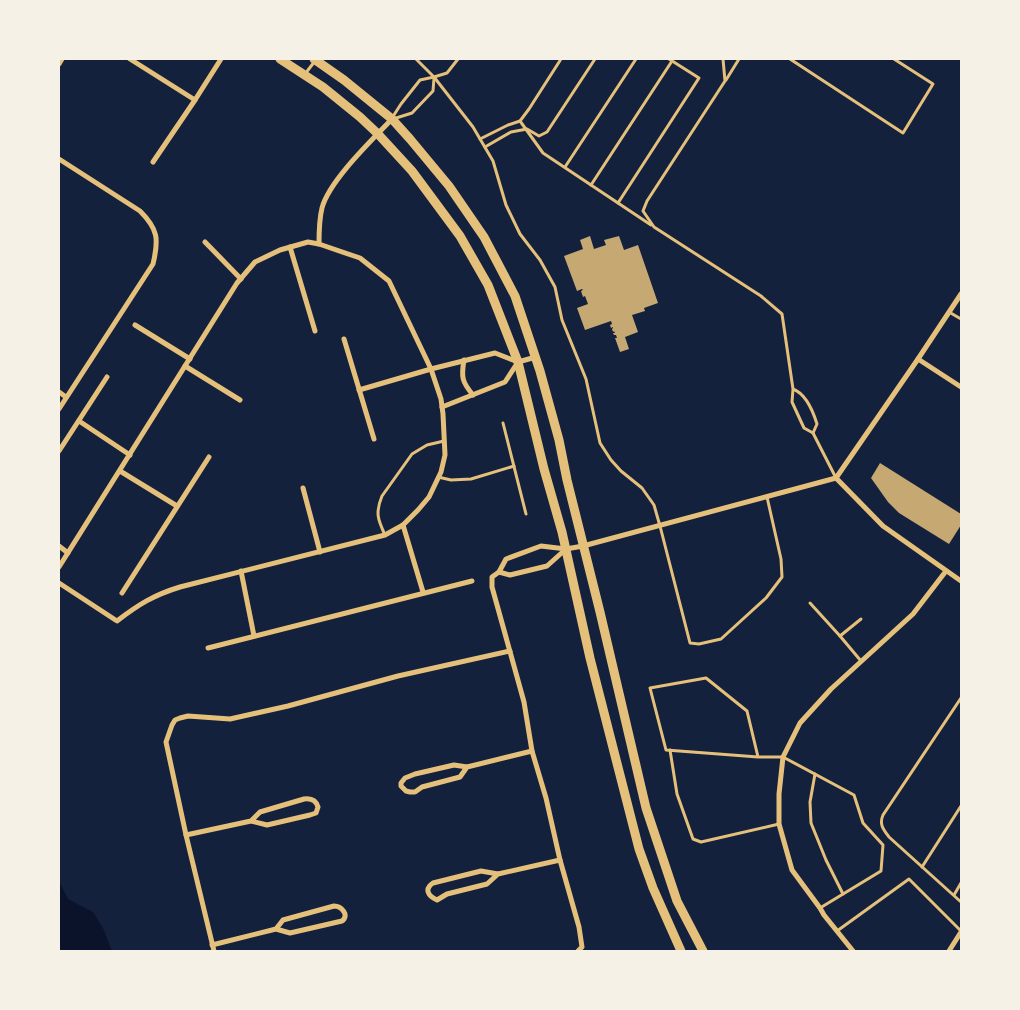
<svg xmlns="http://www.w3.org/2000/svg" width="1020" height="1010" font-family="'PT Sans',sans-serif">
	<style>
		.water { fill: #0b132b }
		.building { fill: #c6a872 }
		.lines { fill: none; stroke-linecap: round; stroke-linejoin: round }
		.service { stroke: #e5c07b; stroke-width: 3 }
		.minor { stroke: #e5c07b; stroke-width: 5 }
		.secondary { stroke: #e5c07b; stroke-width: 9 }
	</style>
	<rect width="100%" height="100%" fill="#14213d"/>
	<polygon class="water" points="59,881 68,899 93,912 103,928 112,951 59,951"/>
	<g class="building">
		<polygon points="590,236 594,249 606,245 604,240 619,236 624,250 638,245 658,303 644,308 645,311 632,315 638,332 625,337 629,349 620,352 615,338 617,338 616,335 614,335 613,333 615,333 614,331 613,332 612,329 613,328 613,327 611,328 610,325 612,324 611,321 585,330 577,308 588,304 585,296 583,297 581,291 583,290 582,289 577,291 564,256 583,249 580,240"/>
		<polygon points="880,463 961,514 961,525 949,544 899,513 888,502 871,478"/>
	</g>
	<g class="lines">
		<g class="service">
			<polyline points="416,59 434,77 473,127 493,161 506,205 520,234 540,260 555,287 562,320 586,379 600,443 611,460 621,471 642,488 654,505 660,526 690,643 699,644 721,639 766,598 782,577 781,559 767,497"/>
			<path d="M 723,59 L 725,81 L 647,201 L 643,211 L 654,227 L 761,296 L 782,314 L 793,389 L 792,402 L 804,428 L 813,433 L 817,424 C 813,411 806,394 793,389"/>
			<polyline points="790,59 903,133 933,84 894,59"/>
			<polyline points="305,74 315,61"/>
			<polyline points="726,80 739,59"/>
			<polyline points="392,118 401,104 420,80 434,77 447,73 458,59"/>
			<polyline points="393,119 412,113 433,91 434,78"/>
			<polyline points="520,121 543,153 618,203 699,78 669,59"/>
			<polyline points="480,139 508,125 520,121 529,109 561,59"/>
			<polyline points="485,147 511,132 527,129 539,136 547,132 595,59"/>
			<polyline points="565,167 636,59"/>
			<polyline points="591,185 672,61"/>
			<polyline points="618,203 651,225"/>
			<polyline points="949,312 961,319"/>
			<polyline points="503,423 526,514"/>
			<polyline points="813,433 836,478"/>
			<polyline points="438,477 451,480 471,479 514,466"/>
			<path d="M 385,535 C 378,520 375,513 382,496 L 412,454 L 427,445 L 444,441"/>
			<polyline points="810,603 840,636"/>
			<polyline points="861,619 840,636 861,661"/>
			<path d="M 961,698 L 883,815 C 879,824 883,829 889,837 L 961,902"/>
			<polyline points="670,750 677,794 693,839 701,842 779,824"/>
			<polyline points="758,757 747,711 706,678 650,688 666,750 758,757 783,757 854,795 863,823 883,845 881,871 820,908"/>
			<polyline points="815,774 810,802 811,823 826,860 843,894"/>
			<polyline points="922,867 961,806"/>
			<polyline points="954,895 961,883"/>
			<polyline points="837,931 909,879 961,931"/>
		</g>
		<g class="minor">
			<polyline points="130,59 195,100"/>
			<polyline points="59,64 62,59"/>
			<path d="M 59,159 L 140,211 C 158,229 159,239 153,264 L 59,409"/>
			<polyline points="153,162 195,100 221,59"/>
			<polyline points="205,242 241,279"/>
			<path d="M 319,244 C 319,232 319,220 322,208 C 329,181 372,140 392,119"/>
			<polyline points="290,247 315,331"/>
			<polyline points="135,325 190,359"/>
			<polyline points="344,339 374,439"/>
			<polyline points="918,359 961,387"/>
			<path d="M 464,360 C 461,377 462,382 473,395"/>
			<polyline points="185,366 240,400"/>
			<polyline points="359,390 431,369 495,353 518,362 536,357"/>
			<polyline points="59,392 66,397"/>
			<polyline points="442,407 505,382 518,362"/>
			<polyline points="79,421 130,455"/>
			<polyline points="59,451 107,377"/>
			<polyline points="120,471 177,506"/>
			<polyline points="836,478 883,526 961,581"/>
			<polyline points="303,488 320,552"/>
			<polyline points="403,525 423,592"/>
			<polyline points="59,546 68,553"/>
			<polygon points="541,546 566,549 547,566 510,575 499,572 506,559"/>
			<polyline points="566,549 583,546 836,478 918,359 961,294"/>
			<path d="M 59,567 L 237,283 L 255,262 L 280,250 L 308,242 L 319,244 L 360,258 L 389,281 L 431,369 L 441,399 L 443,414 L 445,455 L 441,472 L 429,497 L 418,510 L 403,525 L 385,535 L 180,587 C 154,595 139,604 117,621 L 59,583"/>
			<polyline points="241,571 254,636"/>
			<polyline points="499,572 492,577 492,587 524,702 532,751 546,798 560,860 579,927 582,947 578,951"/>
			<polyline points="122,593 209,457"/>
			<polyline points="208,648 472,581"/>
			<polyline points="467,767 460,777 422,787 415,792 410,792 406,791 401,786 401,783 405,778 415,774 454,765 467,767 532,751"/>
			<path d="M 186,835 L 251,821 L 267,825 L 310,815 L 316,813 L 318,807 C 316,800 311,798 304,799 L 260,812 L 251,821"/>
			<path d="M 498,874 L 487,884 L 447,894 L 437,900 C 428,896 424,889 433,883 L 481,871 L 498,874 L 560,860"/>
			<path d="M 212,945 L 276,929 L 290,933 L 342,921 C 350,915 341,906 334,906 L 283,920 L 276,929"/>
			<polyline points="214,951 186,835 166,742 172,725 175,720 180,718 188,716 230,719 288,706 398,676 510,651"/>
			<polyline points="853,951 824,915 820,908 792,870 779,824 779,794 783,757 800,723 831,689 913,614 946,571"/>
			<polyline points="949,951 961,932"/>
		</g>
		<g class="secondary">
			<polyline points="280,59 323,87 360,117 378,134 412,171 460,236 488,285 518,362 544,469 562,532 590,658 639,849 653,888 681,951"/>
			<polyline points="314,59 344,80 392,119 410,139 449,186 484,237 515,296 540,371 559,440 567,480 600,612 646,808 677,901 703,951"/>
		</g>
	</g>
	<rect width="1020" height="1010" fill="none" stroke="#f6f1e7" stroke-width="120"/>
</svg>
